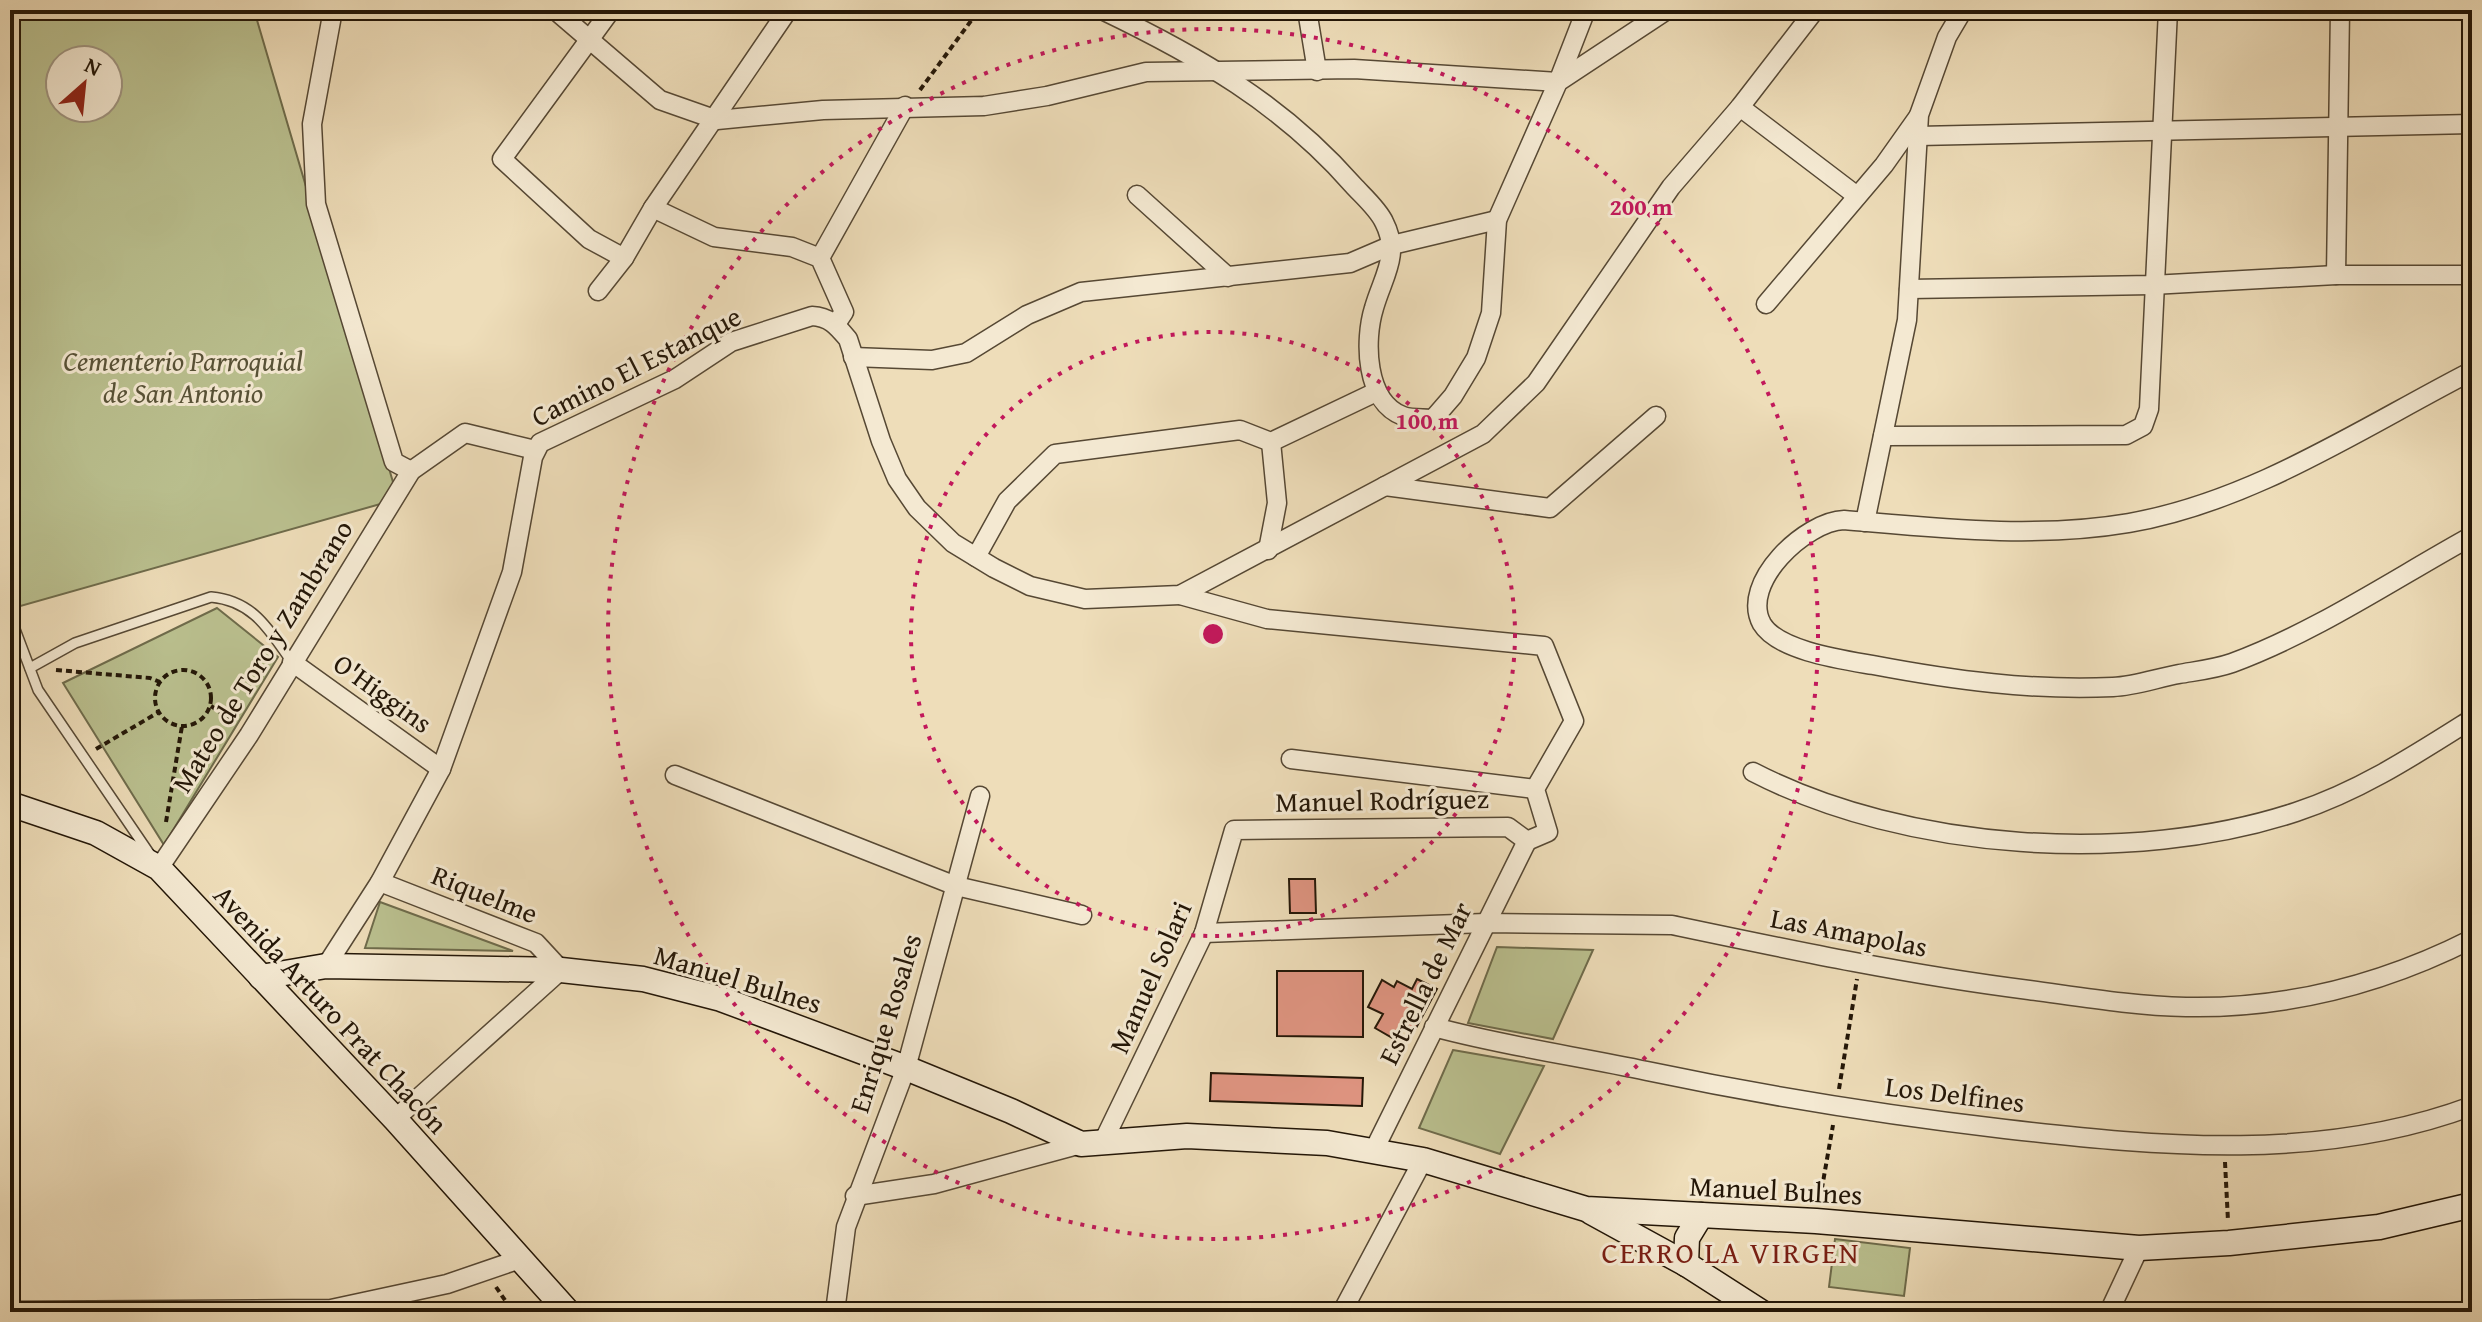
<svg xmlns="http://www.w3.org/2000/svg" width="2482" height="1322" font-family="'Gentium Book Plus',serif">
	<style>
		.green { fill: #bac08f; stroke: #6e6b4b; stroke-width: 2; fill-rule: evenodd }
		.building { fill: #e09582; stroke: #231607; stroke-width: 2 }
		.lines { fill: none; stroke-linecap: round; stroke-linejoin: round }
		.lane-casing { stroke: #564834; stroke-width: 12 }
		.street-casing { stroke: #564834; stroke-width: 21 }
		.secondary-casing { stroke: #231607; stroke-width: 27 }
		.path { stroke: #231607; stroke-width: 4; stroke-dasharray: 6 4; stroke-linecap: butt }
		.lane { stroke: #f4e9d2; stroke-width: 9 }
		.street { stroke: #f4e9d2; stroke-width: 18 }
		.secondary { stroke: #f4e9d2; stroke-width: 24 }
		.ring { fill: none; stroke: #c2185b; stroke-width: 4; stroke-dasharray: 4 8 }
		.labels { text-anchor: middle; stroke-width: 6; stroke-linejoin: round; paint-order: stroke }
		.park-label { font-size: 28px; font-style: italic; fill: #585237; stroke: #f4e9d2 }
		.street-label { font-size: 28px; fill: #231607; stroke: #f4e9d2 }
		.neighbourhood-label { font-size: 30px; letter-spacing: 2px; fill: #7a1f14; stroke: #f4e9d2 }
		.centre { fill: #c2185b; stroke: #f4e9d2; stroke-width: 4 }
		.ring-label { font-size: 24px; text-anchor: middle; font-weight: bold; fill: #c2185b; stroke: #f4e9d2; stroke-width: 6; stroke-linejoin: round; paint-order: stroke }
	</style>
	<rect width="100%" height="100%" fill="#eeddb9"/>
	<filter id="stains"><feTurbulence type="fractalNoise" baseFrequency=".0025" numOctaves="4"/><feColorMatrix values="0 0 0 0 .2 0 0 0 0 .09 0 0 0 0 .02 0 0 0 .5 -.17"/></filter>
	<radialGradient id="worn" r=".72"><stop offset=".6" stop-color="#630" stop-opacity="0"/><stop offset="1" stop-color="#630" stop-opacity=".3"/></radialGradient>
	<g class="green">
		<path d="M 10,10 L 254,10 L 398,499 L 10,609 ZM 60,60 L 108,60 L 108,108 L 60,108 Z"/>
		<polygon points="217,608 278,657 164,845 63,683"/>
		<polygon points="380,902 513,951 365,948"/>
		<polygon points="1497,947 1593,950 1553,1039 1468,1023"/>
		<polygon points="1453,1050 1544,1066 1500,1154 1419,1128"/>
		<polygon points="1835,1239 1910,1248 1904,1296 1829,1287"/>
	</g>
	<g class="building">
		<polygon points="1289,879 1315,879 1316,913 1290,913"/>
		<polygon points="1277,971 1363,971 1363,1037 1277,1036"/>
		<polygon points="1417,979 1437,989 1415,1030 1404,1024 1396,1040 1375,1028 1383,1014 1368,1007 1382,980 1394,987 1397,981 1412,989"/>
		<polygon points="1211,1073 1363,1078 1362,1106 1210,1101"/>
	</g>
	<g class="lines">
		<g class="lane-casing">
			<g id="lane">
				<polyline points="10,616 38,690 149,853"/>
				<path d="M 30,668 L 75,643 L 211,597 C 254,601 269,630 292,662"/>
			</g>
		</g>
		<g class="street-casing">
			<g id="street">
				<polyline points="333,10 312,124 316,204 394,462 411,471"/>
				<polyline points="555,10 660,100 717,120 823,110 984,106 1047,96 1146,72 1354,69 1558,82 1586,10"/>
				<polyline points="611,10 502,159 589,239 624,258"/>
				<path d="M 1102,10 C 1198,56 1282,104 1353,185 C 1363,196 1378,209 1384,222 C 1401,255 1383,276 1374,308 C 1364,340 1365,402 1403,416 C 1411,419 1423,418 1433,419 L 1453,396 L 1476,358 L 1491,313 L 1497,220 L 1558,82 L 1667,10"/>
				<polyline points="1307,10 1317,71"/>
				<polyline points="1740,107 1857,196"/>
				<polyline points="1918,136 2472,124"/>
				<polyline points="1137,195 1228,277"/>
				<polyline points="653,208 714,237 792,247 820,258 844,312 836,324"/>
				<polyline points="820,258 905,106"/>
				<polyline points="2336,275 2340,10"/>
				<polyline points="1909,289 2152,285 2336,275 2472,275"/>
				<polyline points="598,291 624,258 653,208 788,10"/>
				<polyline points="1766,304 1884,165 1918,117"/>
				<polyline points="853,357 932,360 966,353 1027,315 1081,292 1350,263 1392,245 1497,220"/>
				<path d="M 2472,371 C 2361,428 2254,501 2129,523 C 2035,539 1938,528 1844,520 C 1806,521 1739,583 1762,624 C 1778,651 1844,660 1873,665 C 1952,680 2033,691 2113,687 C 2135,686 2157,678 2179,674 C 2196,671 2215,669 2232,663 C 2316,632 2394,579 2472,536"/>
				<polyline points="1883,436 2126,435 2143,426 2149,409 2168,10"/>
				<polyline points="1385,486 1550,508 1656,416"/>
				<polyline points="1865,522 1907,320 1919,115 1947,37 1963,10"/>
				<polyline points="1268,550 1277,503 1271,442"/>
				<polyline points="976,557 1007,501 1055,454 1240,430 1271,442 1376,392"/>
				<polyline points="1180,595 1267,619 1544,646 1574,721 1535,789 1548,832 1527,841"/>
				<polyline points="292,662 441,769"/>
				<polyline points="1291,759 1535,789"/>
				<path d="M 1753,772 C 1906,851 2132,866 2296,812 C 2360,791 2415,755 2472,719"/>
				<polyline points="675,775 956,886 1082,915"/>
				<polyline points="159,868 249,735 411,471 465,433 535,450"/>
				<polyline points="380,882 536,943 561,970 395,1119"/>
				<path d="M 1204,933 L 1486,923 L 1672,925 C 1791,950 1909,975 2029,990 C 2081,997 2134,1006 2186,1007 C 2286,1009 2383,984 2472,939"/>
				<path d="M 326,966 L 380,882 L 441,769 L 512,572 L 533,457 L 540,443 L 675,379 L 731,342 L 812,316 C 830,317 837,326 848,339 L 881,441 L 897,479 L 917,508 L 953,543 L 994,568 L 1030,586 L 1085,599 L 1180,595 L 1483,434 L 1536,383 L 1671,187 L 1740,107 L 1815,10"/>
				<path d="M 1434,1027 C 1504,1046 1576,1056 1647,1071 C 1766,1096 1885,1115 2005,1129 C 2161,1147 2322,1162 2472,1106"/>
				<polyline points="1103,1142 1204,933 1234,830 1508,827 1527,841"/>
				<polyline points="1374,1150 1527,841"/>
				<polyline points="855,1196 934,1184 1081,1144"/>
				<polyline points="10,1311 331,1309 447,1284 520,1259"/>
				<polyline points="835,1312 846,1227 906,1068 980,796"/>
				<polyline points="1342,1312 1423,1160"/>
				<polyline points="2109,1312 2139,1248"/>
			</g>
		</g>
		<g class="secondary-casing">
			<g id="secondary">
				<polyline points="10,804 96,833 159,868 395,1119 568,1312"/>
				<polyline points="261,977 326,966 561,970 643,979 721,999 906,1068 1011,1111 1081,1144 1187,1136 1327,1143 1423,1160 1586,1209 1816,1221 2139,1248 2229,1243 2379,1227 2472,1205"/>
				<polyline points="1591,1212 1686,1264 1761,1312"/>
				<polyline points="1686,1264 1687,1238 1701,1215"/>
			</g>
		</g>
		<g class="path">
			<polyline points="920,90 979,10"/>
			<circle cx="183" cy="698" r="28"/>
			<polyline points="56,670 150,678 160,682"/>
			<polyline points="211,706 235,722"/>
			<polyline points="96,749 159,712"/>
			<polyline points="166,822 182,726"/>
			<polyline points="1839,1089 1857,979"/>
			<polyline points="2225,1162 2228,1221"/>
			<polyline points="1820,1199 1833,1125"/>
			<polyline points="496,1287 513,1312"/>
		</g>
		<use href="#lane" class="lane"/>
		<use href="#street" class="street"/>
		<use href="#secondary" class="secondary"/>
	</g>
	<g class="ring">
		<circle cx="1213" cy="634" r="302"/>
		<circle cx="1213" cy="634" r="605"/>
	</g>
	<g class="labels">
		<g class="park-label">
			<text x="183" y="371">Cementerio Parroquial<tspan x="183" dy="32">de San Antonio</tspan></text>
		</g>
		<g class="street-label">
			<text transform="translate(636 366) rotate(-27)" y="10">Camino El Estanque</text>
			<text transform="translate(262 656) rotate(-58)" y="10">Mateo de Toro y Zambrano</text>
			<text transform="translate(383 693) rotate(36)" y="10">O'Higgins</text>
			<text transform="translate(1382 800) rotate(-1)" y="10">Manuel Rodríguez</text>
			<text transform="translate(485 894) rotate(22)" y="10">Riquelme</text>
			<text transform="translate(1849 932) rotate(11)" y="10">Las Amapolas</text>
			<text transform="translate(1150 977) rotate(-66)" y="10">Manuel Solari</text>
			<text transform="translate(738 979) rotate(17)" y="10">Manuel Bulnes</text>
			<text transform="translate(1425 983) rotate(-64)" y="10">Estrella de Mar</text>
			<text transform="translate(331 1009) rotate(47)" y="10">Avenida Arturo Prat Chacón</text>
			<text transform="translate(885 1023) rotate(-73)" y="10">Enrique Rosales</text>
			<text transform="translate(1955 1094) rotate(7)" y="10">Los Delfines</text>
			<text transform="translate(1776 1190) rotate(3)" y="10">Manuel Bulnes</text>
		</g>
		<g class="neighbourhood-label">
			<text x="1731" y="1263">CERRO LA VIRGEN</text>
		</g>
	</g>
	<circle cx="1213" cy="634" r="12" class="centre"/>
	<g class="ring-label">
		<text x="1641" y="215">200 m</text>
		<text x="1427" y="429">100 m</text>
	</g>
	<rect width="2482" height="1322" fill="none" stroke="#eeddb9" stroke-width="40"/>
	<rect x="12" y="12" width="2458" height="1298" fill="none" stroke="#231607" stroke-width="4"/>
	<rect x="20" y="20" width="2442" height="1282" fill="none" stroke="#231607" stroke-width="2"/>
	<g transform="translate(84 84) rotate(27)"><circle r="38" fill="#f4e9d2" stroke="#a09581" stroke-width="2"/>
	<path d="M0-6L14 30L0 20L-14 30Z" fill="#8f2418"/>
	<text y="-12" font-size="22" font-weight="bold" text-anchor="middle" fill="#231607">N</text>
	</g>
	<rect width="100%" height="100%" filter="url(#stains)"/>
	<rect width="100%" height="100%" fill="url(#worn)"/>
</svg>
